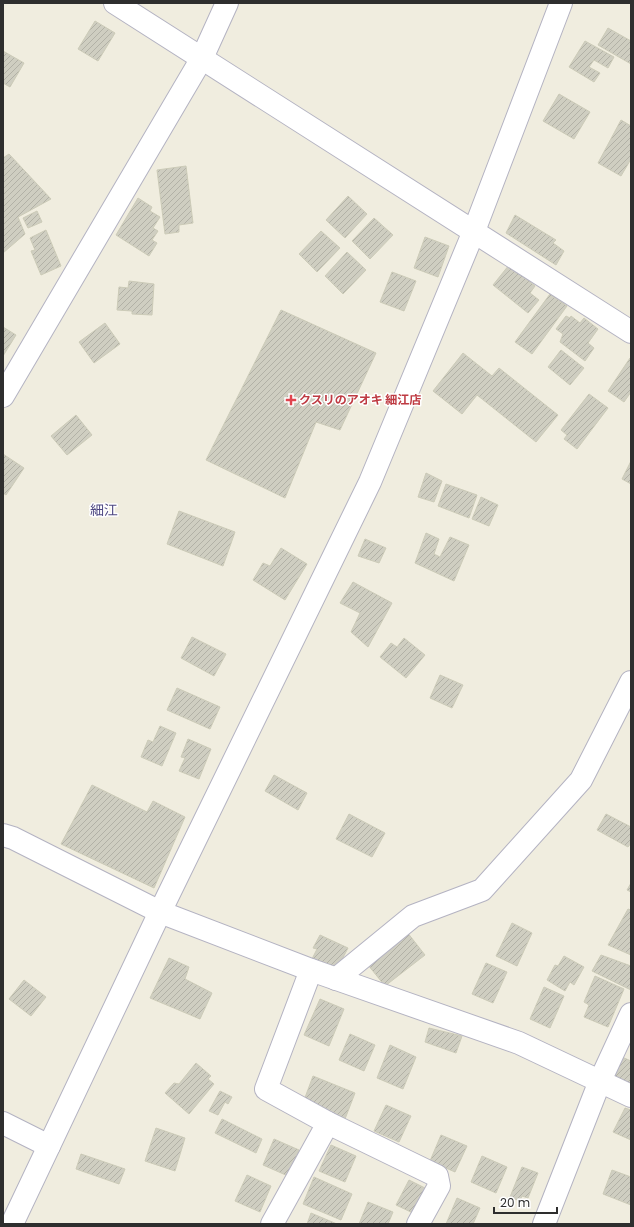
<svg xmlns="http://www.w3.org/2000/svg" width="634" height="1227" font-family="Poppins,'Noto Sans JP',sans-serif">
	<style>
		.building { fill: url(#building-hatch); stroke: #cccbb8 }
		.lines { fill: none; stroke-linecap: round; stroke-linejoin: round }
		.minor-casing { stroke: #b4b3c2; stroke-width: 24 }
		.minor { stroke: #fff; stroke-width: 22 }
		.health-dot { fill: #e0444e; stroke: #fff; stroke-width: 1.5 }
		.labels { text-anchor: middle; stroke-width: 3; stroke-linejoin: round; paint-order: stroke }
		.health-label { font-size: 12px; font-weight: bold; fill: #be3a42; stroke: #fff; text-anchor: start }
		.quarter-label { font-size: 14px; fill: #4f4983; stroke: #fff }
	</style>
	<defs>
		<pattern id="building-hatch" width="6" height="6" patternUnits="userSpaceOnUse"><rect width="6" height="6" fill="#cfcec1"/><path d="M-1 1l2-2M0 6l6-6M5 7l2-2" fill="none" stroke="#b2b1a6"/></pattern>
	</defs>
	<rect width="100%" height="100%" fill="#f0eddf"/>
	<g class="building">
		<polygon points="95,21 115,33 98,61 78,49"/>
		<polygon points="608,28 631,41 631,64 598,45"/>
		<polygon points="585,41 614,57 608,68 594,60 589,67 600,73 594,82 569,67"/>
		<polygon points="3,51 24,63 10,87 3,83"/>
		<polygon points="559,94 590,112 574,139 543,121"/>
		<polygon points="621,120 631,126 631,159 621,176 598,163"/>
		<polygon points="9,154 51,199 18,217 25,234 3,253 3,158"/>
		<polygon points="186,166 193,223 179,225 179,232 165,234 157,170"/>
		<polygon points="348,196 367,214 345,238 326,220"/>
		<polygon points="138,198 152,207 150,211 160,217 153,228 158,231 152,240 157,243 149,256 116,235"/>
		<polygon points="37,211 42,222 28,228 23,218"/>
		<polygon points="515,215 556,240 553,243 564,251 556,265 506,233"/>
		<polygon points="374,218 393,235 370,259 352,241"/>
		<polygon points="46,230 61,266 41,275 31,251 35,250 30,238"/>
		<polygon points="321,231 340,248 317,272 299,254"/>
		<polygon points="425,237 449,246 438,277 414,268"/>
		<polygon points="347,252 366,270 343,294 325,276"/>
		<polygon points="509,265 535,286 530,293 539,300 528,313 493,285"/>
		<polygon points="392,272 416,281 404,311 380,302"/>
		<polygon points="129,281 154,284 152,315 132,314 132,311 117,310 119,287 128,288"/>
		<polygon points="550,294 567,306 532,354 515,342"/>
		<polygon points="281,310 376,353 340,430 316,422 285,498 206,460"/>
		<polygon points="566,316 570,318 571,316 580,323 584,318 598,329 588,343 594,348 585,361 560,342 563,334 556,329"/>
		<polygon points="105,323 120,344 94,363 79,342"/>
		<polygon points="3,327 16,335 3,356"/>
		<polygon points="561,350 584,368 570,385 548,367"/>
		<polygon points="463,353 492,376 499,368 558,415 536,442 477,395 462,414 433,391"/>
		<polygon points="630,358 631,359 631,392 624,402 608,391"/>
		<polygon points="589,394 608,408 577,449 564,439 567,435 561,430"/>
		<polygon points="76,415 92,435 67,455 51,436"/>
		<polygon points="3,454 24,468 6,495 3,493"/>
		<polygon points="631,461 631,484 622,479"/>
		<polygon points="426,473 442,481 434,502 418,497"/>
		<polygon points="446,484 477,495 469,518 438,506"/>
		<polygon points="481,497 498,505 489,526 472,519"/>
		<polygon points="179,511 235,532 223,566 167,544"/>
		<polygon points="426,533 439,539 434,554 440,557 450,537 469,545 454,581 415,563"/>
		<polygon points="365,539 386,548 379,563 358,556"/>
		<polygon points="281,548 307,564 285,600 253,580 263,563 270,566"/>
		<polygon points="353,582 392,603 368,647 351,632 360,613 340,603"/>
		<polygon points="192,637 226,654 214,676 181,658"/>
		<polygon points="404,638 425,655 406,678 380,657 391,643 397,647"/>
		<polygon points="440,675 463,685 452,708 430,698"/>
		<polygon points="177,688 220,707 210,729 167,710"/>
		<polygon points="160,726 176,733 162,766 141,757 148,740 153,742"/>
		<polygon points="188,739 211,749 199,779 179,771 185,758 181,757"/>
		<polygon points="274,775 307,793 298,810 265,791"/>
		<polygon points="92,785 147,812 153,801 185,817 154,888 61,844"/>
		<polygon points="349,814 385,833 372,857 336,839"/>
		<polygon points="606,814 631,827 631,843 628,847 597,830"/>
		<polygon points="631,883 631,892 627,890"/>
		<polygon points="628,909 631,910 631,955 608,945"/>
		<polygon points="512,923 532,933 517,966 496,956"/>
		<polygon points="407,932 425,955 385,986 368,965"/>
		<polygon points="320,935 348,948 337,969 312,959 317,949 313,948"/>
		<polygon points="601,955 631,966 631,990 592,971"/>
		<polygon points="564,956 584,967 574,985 570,982 565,991 547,980 555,965 558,966"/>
		<polygon points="169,958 189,967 185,979 212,993 200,1019 150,998"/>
		<polygon points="486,963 507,972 493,1003 472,994"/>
		<polygon points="595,976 624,989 608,1027 584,1017 589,1005 584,1002"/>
		<polygon points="24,980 46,997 31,1016 9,999"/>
		<polygon points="544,987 564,996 550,1028 530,1019"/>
		<polygon points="320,999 344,1009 329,1046 304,1035"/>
		<polygon points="429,1028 462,1036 456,1053 425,1042"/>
		<polygon points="350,1034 375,1045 364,1071 339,1060"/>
		<polygon points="390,1045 416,1057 403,1089 377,1078"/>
		<polygon points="622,1057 631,1061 631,1088 613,1080"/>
		<polygon points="196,1063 211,1076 208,1079 214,1084 189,1114 165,1093 174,1083 179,1084"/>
		<polygon points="313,1076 355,1093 345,1119 303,1103"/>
		<polygon points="220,1091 232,1097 228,1104 225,1102 218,1115 209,1111"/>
		<polygon points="386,1105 411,1116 399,1142 374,1131"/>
		<polygon points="625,1108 631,1110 631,1140 613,1132"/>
		<polygon points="222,1119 262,1139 256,1153 215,1133"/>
		<polygon points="156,1128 185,1138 175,1171 145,1161"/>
		<polygon points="441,1135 467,1146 455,1172 430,1161"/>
		<polygon points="274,1139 299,1150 288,1176 263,1165"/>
		<polygon points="331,1145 356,1156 345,1182 319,1171"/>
		<polygon points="81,1154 125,1169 119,1184 76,1169"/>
		<polygon points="482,1156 507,1167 496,1193 471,1182"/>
		<polygon points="522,1167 538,1173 528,1198 522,1196 520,1201 510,1197"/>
		<polygon points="612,1170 631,1177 631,1205 603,1194"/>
		<polygon points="247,1175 271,1186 260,1212 235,1201"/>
		<polygon points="314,1177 352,1194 341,1220 303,1204"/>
		<polygon points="409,1180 427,1189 415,1214 396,1205"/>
		<polygon points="457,1198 480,1208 473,1224 446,1224"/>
		<polygon points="368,1202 393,1212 388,1224 359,1224"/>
		<polygon points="311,1213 337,1224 307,1224"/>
	</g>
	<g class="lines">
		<g class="minor-casing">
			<g id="minor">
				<polyline points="115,3 631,332"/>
				<polyline points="3,396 202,58 227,3"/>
				<polyline points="3,835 13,838 160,912 311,970 519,1043 631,1096"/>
				<polyline points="311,970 266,1089 328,1123 437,1176 439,1186 418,1224"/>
				<polyline points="336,979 413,916 482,890 581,780 631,682"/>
				<polyline points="3,1123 49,1146"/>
				<polyline points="12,1224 160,912 370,482 474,231 561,3"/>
				<polyline points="272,1224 328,1123"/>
				<polyline points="544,1224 600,1081 631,1014"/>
			</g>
		</g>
		<use href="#minor" class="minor"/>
	</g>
	<path class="health-dot" d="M289 394h4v4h4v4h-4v4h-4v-4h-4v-4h4z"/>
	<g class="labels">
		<g class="health-label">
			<text x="299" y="404">クスリのアオキ 細江店</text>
		</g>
		<g class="quarter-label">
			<text x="104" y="515">細江</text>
		</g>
	</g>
	<rect width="634" height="1227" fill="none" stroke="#2e2e2e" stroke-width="8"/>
	<path d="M494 1207v6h63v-6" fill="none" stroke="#2e2e2e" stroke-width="2"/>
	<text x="500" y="1207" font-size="12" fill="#2e2e2e" stroke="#ffffff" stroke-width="3" paint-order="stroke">20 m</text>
</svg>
